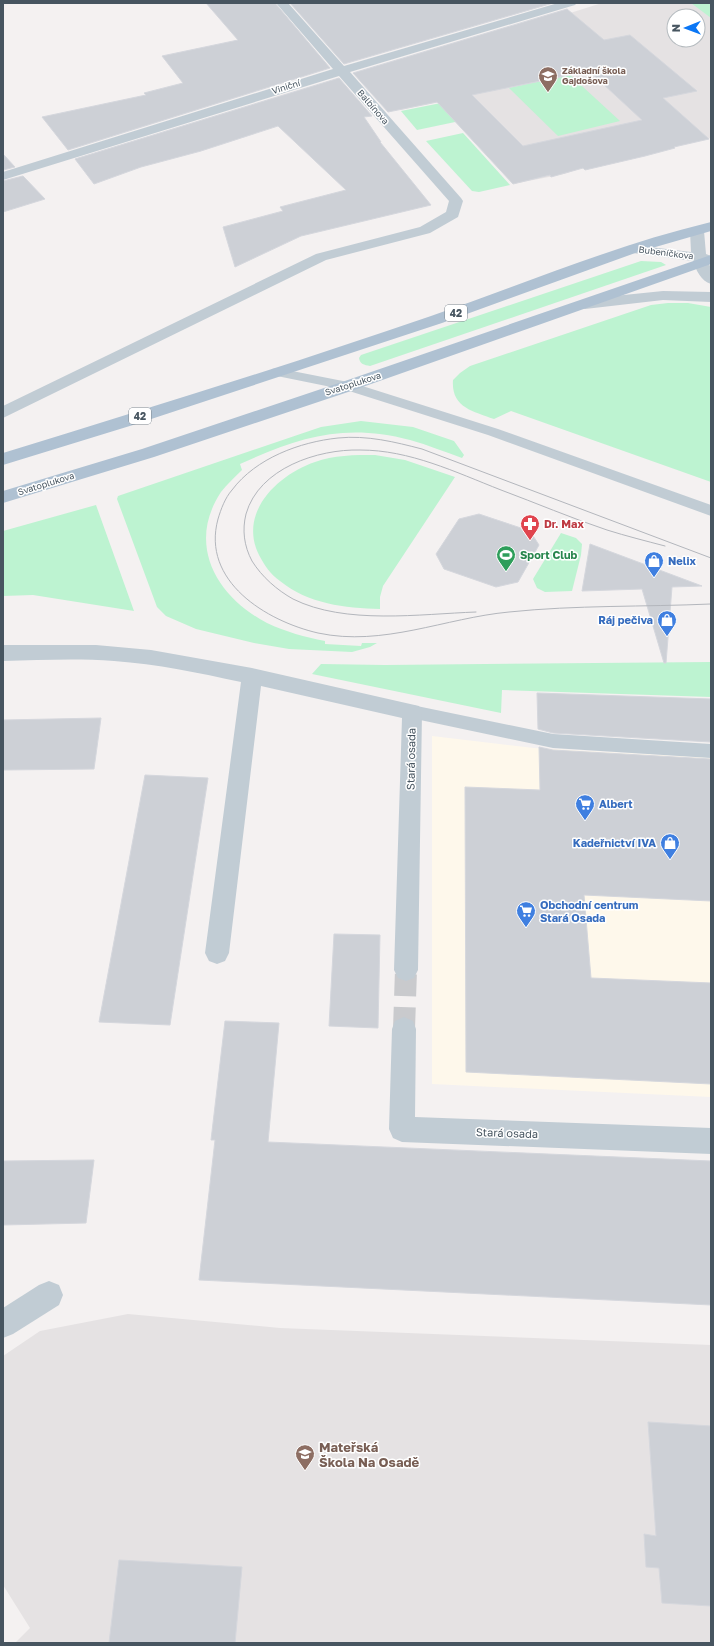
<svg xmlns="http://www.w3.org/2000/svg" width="714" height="1646" font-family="'Golos Text',sans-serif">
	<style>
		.commercial { fill: #fef8eb }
		.education { fill: #e5e2e3; fill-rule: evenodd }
		.green { fill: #bdf3d1 }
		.building { fill: #cdd0d6; stroke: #d5d7dd; fill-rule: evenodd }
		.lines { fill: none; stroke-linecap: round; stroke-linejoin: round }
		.minor-tunnel { stroke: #c9cacd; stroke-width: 22; stroke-dasharray: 22 11; stroke-linecap: butt }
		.service { fill: #c1ccd4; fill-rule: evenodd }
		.minor { fill: #c1ccd4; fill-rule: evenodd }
		.tertiary { fill: #c1ccd4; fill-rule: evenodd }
		.primary { fill: #afc1d2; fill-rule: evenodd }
		.tram { stroke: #b3b6bc; stroke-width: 1 }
		.labels { text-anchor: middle; stroke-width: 3; stroke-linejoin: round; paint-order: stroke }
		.far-education-label { font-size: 9px; font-weight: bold; fill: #785e54; stroke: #fff; text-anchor: start }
		.far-street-label { font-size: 9px; fill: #475560; stroke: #fff }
		.shield { fill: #fff; stroke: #7e8890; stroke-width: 1 }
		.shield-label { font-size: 10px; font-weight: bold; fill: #475560 }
		.health-label { font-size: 11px; font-weight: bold; fill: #be3a42; stroke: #fff; text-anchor: start }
		.leisure-label { font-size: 11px; font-weight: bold; fill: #27864d; stroke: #fff; text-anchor: start }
		.shop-label { font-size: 11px; font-weight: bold; fill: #366cbe; stroke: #fff; text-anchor: start }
		.street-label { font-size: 11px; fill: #475560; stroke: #fff }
		.near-education-label { font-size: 13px; font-weight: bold; fill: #785e54; stroke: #fff; text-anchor: start }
	</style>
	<rect width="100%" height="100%" fill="#f4f1f1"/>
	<polygon class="commercial" points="432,736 534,748 711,758 711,1097 432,1084"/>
	<g class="education">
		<path d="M 602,3 L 711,3 L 711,138 L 643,154 L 645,156 L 585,170 L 582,168 L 564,174 L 513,184 L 499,169 L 463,97 L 400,110 L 372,78 L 378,73 ZM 674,16 L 698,16 L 698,40 L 674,40 Z"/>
		<polygon points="128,1314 280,1328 711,1345 711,1643 15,1643 30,1628 3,1585 3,1356 40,1331"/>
	</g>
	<g class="green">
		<polygon points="691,3 711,3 711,18"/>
		<polygon points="570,75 620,121 558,136 509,88"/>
		<polygon points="461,99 479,117 417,130 401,111"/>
		<polygon points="463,133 510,185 479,192 472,191 426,141"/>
		<path d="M 641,261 L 661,262 L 666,265 L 370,366 C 364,365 360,364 359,358 L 361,355 Z"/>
		<path d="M 668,303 L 688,303 L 711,307 L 711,482 L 511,411 L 494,419 C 472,411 451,407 453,380 L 460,373 L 470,366 L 651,305 Z"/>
		<path d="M 361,421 L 413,427 L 454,441 L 464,455 L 462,458 C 445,452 428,445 410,440 C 344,423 300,437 240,464 L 242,470 C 235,477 227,484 221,492 C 186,545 217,597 267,623 C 286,632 305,637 325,641 L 325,644 L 361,646 L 362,643 L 377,643 L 370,647 L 352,652 L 289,649 L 254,643 L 196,629 L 166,616 L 157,607 L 117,499 L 118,496 L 321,427 Z"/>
		<path d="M 375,455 L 405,460 L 455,477 L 383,586 L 380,597 L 380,609 C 345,608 308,604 280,581 C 270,574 265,566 259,555 C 238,513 277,475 315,462 C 333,455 355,455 375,455 Z"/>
		<polygon points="96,505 134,611 33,595 3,596 3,531"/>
		<polygon points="561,533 576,538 582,544 581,555 572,591 545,592 537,588 533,579"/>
		<polygon points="711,662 711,697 502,690 501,713 312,674 321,664 385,665"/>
	</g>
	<g class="building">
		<polygon points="206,3 275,3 330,68 68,150 42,117 146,95 144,93 183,83 162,56 238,40"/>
		<polygon points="290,3 553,3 344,64"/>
		<path d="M 567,9 L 604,40 L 630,35 L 697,91 L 663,98 L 709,139 L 674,147 L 675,148 L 645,156 L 585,170 L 583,168 L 551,177 L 550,175 L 513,184 L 437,102 L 388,112 L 353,73 ZM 589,71 L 642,120 L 523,146 L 472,95 Z"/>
		<polygon points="339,78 372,116 364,117 381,142 380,142 431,205 301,236 235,267 223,227 283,211 280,207 346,190 278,126 201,151 141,167 94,184 75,159"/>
		<polygon points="3,154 15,167 3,170"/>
		<polygon points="23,176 45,199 3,212 3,181"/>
		<polygon points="479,514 530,531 539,545 518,582 496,587 444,569 436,554 459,519"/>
		<polygon points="590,544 702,586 672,587 666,663 664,663 642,589 582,591"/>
		<polygon points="537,693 711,699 711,742 553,733 538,729"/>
		<polygon points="101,718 94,769 3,770 3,720"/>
		<polygon points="539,747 553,750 711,759 711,901 584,895 591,978 711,983 711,1084 466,1072 465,787 540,790"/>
		<polygon points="145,775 208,778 170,1025 99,1022"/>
		<polygon points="334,934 380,935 378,1028 329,1026"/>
		<polygon points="225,1021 279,1023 268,1142 711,1161 711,1305 199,1280 215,1140 211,1140"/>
		<polygon points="94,1160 86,1223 3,1225 3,1161"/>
		<polygon points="648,1422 711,1426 711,1606 662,1603 659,1568 646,1567 644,1534 656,1536"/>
		<polygon points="119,1560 242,1567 235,1643 109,1643"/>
	</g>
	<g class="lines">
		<polyline class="minor-tunnel" points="404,1029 406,970"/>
		<g class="service">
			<polygon points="277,368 353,383 498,429 711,505 711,516 488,435 346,390 272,375 270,372 272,369"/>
			<polygon points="412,705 553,734 711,744 711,758 553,748 406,717 403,712 406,707"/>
		</g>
		<g class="minor">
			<polygon points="276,3 288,3 344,66 558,3 577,3 575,5 350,72 461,198 463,201 458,217 430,233 326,260 3,418 3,406 316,254 420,227 446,212 449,201 339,76 3,180 3,172 333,69"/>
			<path d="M 3,645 L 96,645 L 151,650 L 252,668 L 419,706 L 422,712 L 418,970 L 414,978 L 406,981 L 398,978 L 394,970 L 402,718 L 261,686 L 229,953 L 225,961 L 217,964 L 209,961 L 205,953 L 241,682 C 199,673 157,664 114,661 C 77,658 40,660 3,661 Z"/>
			<polygon points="404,1017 413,1021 416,1029 415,1117 711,1128 711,1154 402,1142 393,1138 389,1129 392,1029 395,1021"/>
			<polygon points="49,1281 59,1285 63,1295 59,1305 13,1334 3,1338 3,1308 39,1285"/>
		</g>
		<g class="tertiary">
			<path d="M 697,227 L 702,228 L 704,231 L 706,254 L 711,256 L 711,264 L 709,264 L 711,268 L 711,284 C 701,281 696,270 693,261 L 633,253 L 628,252 L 626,249 L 628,246 L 633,245 L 691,252 L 690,231 L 692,228 Z"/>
			<polygon points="663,291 711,292 711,302 663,300 585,309 580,307 577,304 580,301 585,299"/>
		</g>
		<g class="primary">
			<path d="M 711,222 L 711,231 L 638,252 L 442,323 L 133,425 L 3,465 L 3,453 C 146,409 289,365 431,316 C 524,284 615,245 711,222 Z"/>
			<polygon points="711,255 711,264 354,390 154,457 3,503 3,491 142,449 342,382"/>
		</g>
		<g class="tram">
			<path d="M 711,558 L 422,449 C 395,442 367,435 338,438 C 300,442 256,458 232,490 C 225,498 221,509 218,519 C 201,581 266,621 318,633 C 383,647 445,618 509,612 C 576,605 644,607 711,604"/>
			<path d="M 476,612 C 420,614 345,625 293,599 C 277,590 262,577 252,561 C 244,546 242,530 246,514 C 259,468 318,449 360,450 C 410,450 455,472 501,490 C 536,503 571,518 607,530 C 626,536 646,541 665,546"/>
		</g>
	</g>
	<defs>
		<g id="school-pin" transform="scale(1)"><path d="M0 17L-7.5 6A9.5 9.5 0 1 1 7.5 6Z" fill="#8d6e63" stroke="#fff"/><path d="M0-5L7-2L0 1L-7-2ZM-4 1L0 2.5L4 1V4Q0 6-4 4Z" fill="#fff"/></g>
		<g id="pharmacy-pin" transform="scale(1)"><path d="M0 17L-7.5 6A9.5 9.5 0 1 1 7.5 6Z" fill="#e0444e" stroke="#fff"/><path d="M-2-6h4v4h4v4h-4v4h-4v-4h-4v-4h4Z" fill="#fff"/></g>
		<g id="stadium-pin" transform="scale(1)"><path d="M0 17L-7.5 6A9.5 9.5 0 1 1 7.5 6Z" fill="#2e9e5b" stroke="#fff"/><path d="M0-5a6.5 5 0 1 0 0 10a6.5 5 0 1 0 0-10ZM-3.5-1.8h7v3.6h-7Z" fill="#fff"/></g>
		<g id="shop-pin" transform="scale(1)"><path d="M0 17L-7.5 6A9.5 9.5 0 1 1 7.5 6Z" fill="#3f7fe0" stroke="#fff"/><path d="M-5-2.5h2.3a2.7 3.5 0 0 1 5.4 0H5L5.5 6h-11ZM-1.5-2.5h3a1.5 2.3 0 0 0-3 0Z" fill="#fff"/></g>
		<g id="supermarket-pin" transform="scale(1)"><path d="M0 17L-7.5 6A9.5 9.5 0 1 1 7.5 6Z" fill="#3f7fe0" stroke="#fff"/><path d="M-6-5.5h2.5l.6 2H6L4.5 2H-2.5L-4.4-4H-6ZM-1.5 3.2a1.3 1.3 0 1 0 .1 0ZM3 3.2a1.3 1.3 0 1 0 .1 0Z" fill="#fff"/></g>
	</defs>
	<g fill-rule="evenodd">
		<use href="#school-pin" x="548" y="76"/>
		<use href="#pharmacy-pin" x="530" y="524"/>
		<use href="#stadium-pin" x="506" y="555"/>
		<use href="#shop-pin" x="654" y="561"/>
		<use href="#shop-pin" x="667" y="620"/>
		<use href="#supermarket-pin" x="585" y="804"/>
		<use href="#shop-pin" x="670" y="843"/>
		<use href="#supermarket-pin" x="526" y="911"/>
		<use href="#school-pin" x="305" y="1454"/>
	</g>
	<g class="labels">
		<g class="far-education-label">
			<text x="562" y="74">Základní škola<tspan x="562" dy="10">Gajdošova</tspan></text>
		</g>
		<g class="far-street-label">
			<text transform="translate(286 87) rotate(-17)" y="3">Viniční</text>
			<text transform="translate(373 107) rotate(49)" y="3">Balbínova</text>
			<text transform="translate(666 253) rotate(7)" y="3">Bubeníčkova</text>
			<text transform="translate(353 384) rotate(-18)" y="3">Svatoplukova</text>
			<text transform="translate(46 484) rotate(-17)" y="3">Svatoplukova</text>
		</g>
		<g class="shield">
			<rect x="445" y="305" width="22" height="16" rx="3"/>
			<rect x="129" y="408" width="22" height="16" rx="3"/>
		</g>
		<g class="shield-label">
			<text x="456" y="317">42</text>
			<text x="140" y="420">42</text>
		</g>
		<g class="health-label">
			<text x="544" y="528">Dr. Max</text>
		</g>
		<g class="leisure-label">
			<text x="520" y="559">Sport Club</text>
		</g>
		<g class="shop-label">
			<text x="668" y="565">Nelix</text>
			<text x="653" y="624" text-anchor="end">Ráj pečiva</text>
			<text x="599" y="808">Albert</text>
			<text x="656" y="847" text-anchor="end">Kadeřnictví IVA</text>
			<text x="540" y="909">Obchodní centrum<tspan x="540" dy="13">Stará Osada</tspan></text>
		</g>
		<g class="street-label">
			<text transform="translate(411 759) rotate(-89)" y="4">Stará osada</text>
			<text transform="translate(507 1133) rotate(2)" y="4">Stará osada</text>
		</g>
		<g class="near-education-label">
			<text x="319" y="1452">Mateřská<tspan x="319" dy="15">Škola Na Osadě</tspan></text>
		</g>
	</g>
	<rect width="714" height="1646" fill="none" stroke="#475560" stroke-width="8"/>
	<g transform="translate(686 28) rotate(269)"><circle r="19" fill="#ffffff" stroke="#b5bbbf"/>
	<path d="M0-3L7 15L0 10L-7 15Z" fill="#0a76f5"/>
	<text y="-6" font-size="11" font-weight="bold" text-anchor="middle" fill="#475560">N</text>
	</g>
</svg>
